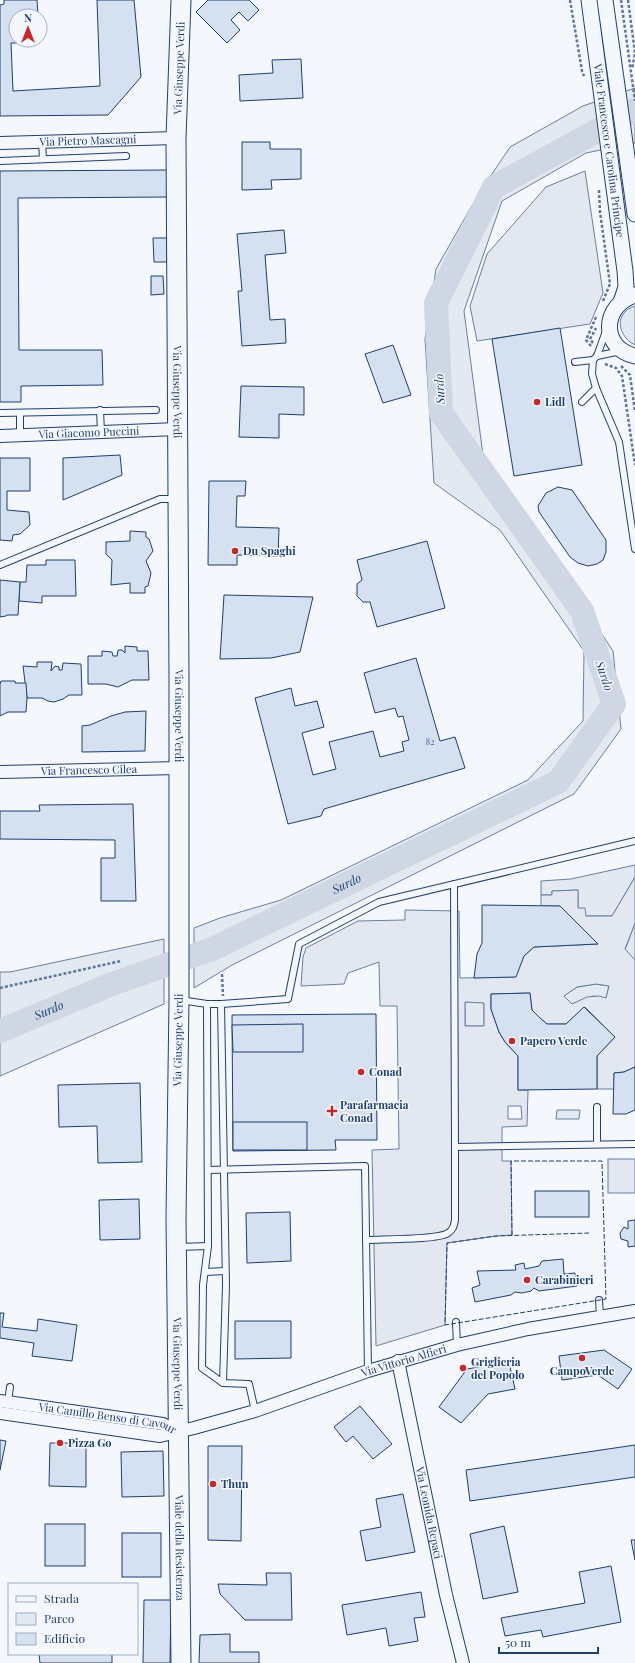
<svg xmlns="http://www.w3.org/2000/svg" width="635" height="1663" font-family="'Playfair Display',serif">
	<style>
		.green { fill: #e3e9f0; stroke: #687fa3 }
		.parking { fill: #e3e8f0; stroke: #687fa3; fill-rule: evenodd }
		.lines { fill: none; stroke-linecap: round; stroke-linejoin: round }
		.river { stroke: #cfd7e4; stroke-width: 24 }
		.building { fill: #d5e0f0; stroke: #1d3f73 }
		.service-casing { stroke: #1d3f73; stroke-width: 8 }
		.minor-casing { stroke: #1d3f73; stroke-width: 14 }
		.tertiary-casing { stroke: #1d3f73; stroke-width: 17 }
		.primary-casing { stroke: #1d3f73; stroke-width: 21 }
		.path { stroke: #5e769c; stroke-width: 2.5; stroke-dasharray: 3 2; stroke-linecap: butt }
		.service { stroke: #f4f7fb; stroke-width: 6 }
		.minor { stroke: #f4f7fb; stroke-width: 12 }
		.tertiary { stroke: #f4f7fb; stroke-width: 15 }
		.primary { stroke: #f4f7fb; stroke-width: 19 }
		.fence { stroke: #1d3f73; stroke-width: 1; stroke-dasharray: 5 2; stroke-linecap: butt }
		.poi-dot { fill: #c62828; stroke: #f4f7fb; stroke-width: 1.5 }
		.labels { text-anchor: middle; stroke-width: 3; stroke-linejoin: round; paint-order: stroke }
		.number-label { font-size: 9px; fill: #4b6792 }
		.street-label { font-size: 11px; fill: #1d3f73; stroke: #f4f7fb }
		.poi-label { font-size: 11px; font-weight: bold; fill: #1d3f73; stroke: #f4f7fb; text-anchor: start }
		.water-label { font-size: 12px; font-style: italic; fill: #1d3f73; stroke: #f4f7fb }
	</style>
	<rect width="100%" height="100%" fill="#f4f7fb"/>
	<g class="green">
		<polygon points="635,88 635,143 586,153 502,201 464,311 483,455 613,651 621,729 574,794 232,965 194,988 194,928 220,918 281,900 528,780 583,721 584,651 500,530 434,483 425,339 436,269 478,195 510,147 583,106"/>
		<path d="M 635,306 L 635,345 C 617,336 614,312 635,306 Z"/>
		<polygon points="635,865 635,877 612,916 585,916 578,908 578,890 552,891 552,895 541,895 541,881 571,879"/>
		<polygon points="635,923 635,960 625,950"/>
		<polygon points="164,939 164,1004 0,1076 0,972 10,972"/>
		<polygon points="596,984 609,986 606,998 593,996 572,1004 564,996 577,987"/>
		<rect x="465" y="1002" width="19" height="24"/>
		<polygon points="557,1110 580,1110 579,1119 556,1119"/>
	</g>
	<g class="parking">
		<polygon points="585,171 603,293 590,324 477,341 470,306 487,254 546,187"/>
		<path d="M 635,877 L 635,923 L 625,949 L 635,960 L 635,1067 L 624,1072 L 614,1073 L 614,1089 L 597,1089 L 597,1056 L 615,1037 L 585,1007 L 566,1024 L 547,1024 L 540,1018 L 532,1010 L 530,993 L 491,994 L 491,1009 L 499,1032 L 505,1042 L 518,1056 L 518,1090 L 528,1090 L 527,1126 L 502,1127 L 502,1161 L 511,1161 L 512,1235 L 496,1236 L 447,1243 L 445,1325 L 376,1346 L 372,1150 L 399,1149 L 397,1006 L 380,1006 L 379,962 L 348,973 L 344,984 L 301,986 L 303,957 L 306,948 L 358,921 L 405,920 L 405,910 L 459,911 L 460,978 L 515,977 L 524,956 L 534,947 L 598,944 L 560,906 L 541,906 L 541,895 L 552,895 L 552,891 L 578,890 L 578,908 L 585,908 L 586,916 L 612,916 ZM 596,984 L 609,986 L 606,998 L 599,996 L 587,997 L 572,1004 L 564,996 L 577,987 ZM 465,1002 L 484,1003 L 484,1026 L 465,1026 ZM 508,1106 L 521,1106 L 522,1119 L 508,1119 Z"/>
		<rect x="608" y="1159" width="27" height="34"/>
	</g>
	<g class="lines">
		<path class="river" id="s1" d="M 0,1031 L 112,984 L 212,949 L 558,782 L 614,704 L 582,611 L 441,413 L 436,303 L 494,187 L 635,110"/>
	</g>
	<g class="building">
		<polygon points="4,0 37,0 38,16 16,16 16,40 39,40 39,43 11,43 13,91 100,86 97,0 134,0 141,77 108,115 0,116 0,5 4,4"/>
		<polygon points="208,0 249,0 259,10 248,21 239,12 231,20 240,30 227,43 196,12"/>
		<polygon points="301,59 303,98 240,101 239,75 273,73 272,60"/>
		<polygon points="242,142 270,142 270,149 301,149 301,179 271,180 272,189 242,190"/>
		<polygon points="169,170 169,197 18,198 19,350 102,350 103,385 21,386 21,402 0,402 0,171"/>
		<polygon points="284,230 286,253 265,255 270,320 285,319 286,343 242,346 238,291 242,291 237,234"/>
		<polygon points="153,238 167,238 167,262 154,262"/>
		<polygon points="151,276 163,276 164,294 151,295"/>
		<polygon points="560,328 582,465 514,476 492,339"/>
		<polygon points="393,345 411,395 383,403 365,354"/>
		<polygon points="241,386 304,387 304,415 279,414 279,438 239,437"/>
		<polygon points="120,455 122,475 63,500 63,458"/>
		<polygon points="0,458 30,458 30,491 7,491 7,510 29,512 30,525 20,534 13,535 12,541 0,540"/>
		<polygon points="209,481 246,481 245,496 237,496 236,527 279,528 278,556 237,555 237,565 208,565"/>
		<polygon points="558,487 572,490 606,540 606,552 603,560 597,564 588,566 578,563 570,557 539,512 538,506 546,493"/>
		<polygon points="130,531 146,532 146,537 149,539 153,551 146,561 151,573 148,586 145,587 145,593 130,593 130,583 111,585 112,560 106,554 106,542 130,541"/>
		<polygon points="427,541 445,608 377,627 370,602 363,602 357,596 357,584 362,580 357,560"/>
		<polygon points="46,560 75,560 76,596 42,596 42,603 19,601 20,582 26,582 27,565 46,565"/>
		<polygon points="0,580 20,582 18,615 7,615 6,616 0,617"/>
		<polygon points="224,595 313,597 300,652 271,658 220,659"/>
		<polygon points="125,646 137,647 137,651 148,651 149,680 132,680 118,687 106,684 88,684 88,656 102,656 102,651 112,652 113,656 117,656 118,650 122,650 125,653"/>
		<polygon points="416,658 440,741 455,737 465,768 324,809 321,816 288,824 255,698 291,688 295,706 317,701 324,727 302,733 313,775 336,769 329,742 373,731 380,757 404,751 402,742 409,740 403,716 398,717 395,708 375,713 364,673"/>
		<polygon points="37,662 52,662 51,671 55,666 59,667 59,670 62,670 63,663 81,664 82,695 69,695 63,699 54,702 48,701 42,698 27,698 23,666 37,667"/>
		<polygon points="1,681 15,681 15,683 26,683 27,698 26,712 8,712 0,716 0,684"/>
		<polygon points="146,711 145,751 82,752 82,726 90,725 111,716 125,712"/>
		<polygon points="133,804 136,901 101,901 101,858 115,858 115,840 0,839 0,811 40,811 39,805"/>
		<polygon points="482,905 560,906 598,944 534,947 524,956 516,977 474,978 477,954 482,943"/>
		<polygon points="530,993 532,1010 540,1018 547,1024 566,1024 584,1007 615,1037 597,1056 597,1089 518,1090 518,1056 505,1042 499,1032 491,1009 491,994"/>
		<polygon points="376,1014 377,1140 335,1140 336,1150 233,1151 232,1015"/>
		<polygon points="303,1024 303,1052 233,1052 232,1025"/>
		<polygon points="635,1067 635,1110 626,1114 613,1114 614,1073 624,1072"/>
		<polygon points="140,1083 142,1162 98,1163 97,1126 59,1127 58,1085"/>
		<rect x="233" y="1122" width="74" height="28"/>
		<rect x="535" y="1191" width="54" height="26"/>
		<polygon points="139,1199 140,1239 100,1240 99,1200"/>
		<polygon points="290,1212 291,1261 247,1263 246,1213"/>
		<polygon points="635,1220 635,1246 628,1247 628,1241 621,1239 620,1233 624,1227 628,1229 628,1221"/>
		<polygon points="563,1259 564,1274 575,1273 577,1286 539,1291 534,1288 531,1291 522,1293 515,1292 511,1295 475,1302 472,1288 480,1285 477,1271 516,1270 515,1265 524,1263 525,1269 539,1266 542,1261"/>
		<polygon points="0,1313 4,1313 2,1327 37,1331 38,1319 77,1325 72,1361 32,1356 34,1343 0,1338"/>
		<polygon points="235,1321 291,1321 291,1358 235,1359"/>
		<polygon points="604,1350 632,1369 618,1389 598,1375 562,1380 559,1356"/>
		<polygon points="509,1362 515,1389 488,1394 461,1423 439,1407 467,1369"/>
		<polygon points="360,1406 392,1444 373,1459 353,1436 346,1442 334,1427"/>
		<polygon points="0,1440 6,1441 0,1470"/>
		<polygon points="50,1443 86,1443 86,1487 49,1486"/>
		<polygon points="635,1445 635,1477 470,1501 466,1470"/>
		<polygon points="208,1446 242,1446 241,1541 208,1540"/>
		<polygon points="163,1451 164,1496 122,1497 121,1452"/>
		<polygon points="403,1494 415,1552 366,1561 360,1531 381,1527 376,1499"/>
		<rect x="45" y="1524" width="40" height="42"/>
		<polygon points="504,1526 518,1592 483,1599 470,1534"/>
		<rect x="122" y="1533" width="39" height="44"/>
		<polygon points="631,1540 635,1540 635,1560"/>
		<polygon points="611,1566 621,1622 543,1637 541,1630 505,1636 501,1618 585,1603 579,1572"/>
		<polygon points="266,1573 291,1573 292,1620 245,1620 220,1594 218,1584 267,1585"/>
		<polygon points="421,1592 425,1617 414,1618 418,1641 389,1646 386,1628 347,1635 342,1605"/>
		<polygon points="144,1600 171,1600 170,1663 143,1663"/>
		<polygon points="230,1634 230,1652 259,1652 259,1663 199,1663 200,1635"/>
		<polygon points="39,1654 112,1654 112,1663 40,1663"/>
	</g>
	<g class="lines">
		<g class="service-casing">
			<g id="service">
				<polyline points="42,141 43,159"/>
				<polyline points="0,161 126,156"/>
				<polyline points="606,331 597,356 593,360 592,374 596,388 619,442 635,549"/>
				<polyline points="597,356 621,351"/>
				<polyline points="575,362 593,360"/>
				<polyline points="582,402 596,388"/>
				<polyline points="100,410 101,432"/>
				<polyline points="0,413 156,410"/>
				<polyline points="20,413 20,434"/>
				<polyline points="0,565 160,499 175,499"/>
				<polyline points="454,884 455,1147 635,1144"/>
				<polyline points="180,1000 207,1004 221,1004"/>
				<polyline points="207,1004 208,1246 203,1285 202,1368 223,1383 249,1384 255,1411"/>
				<polyline points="597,1107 597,1144"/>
				<polyline points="208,1170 365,1166 368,1371"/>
				<path d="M 366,1240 C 382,1239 438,1240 448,1233 C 453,1230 454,1226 455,1220 L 455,1147"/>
				<polyline points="178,1247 208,1246"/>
				<polyline points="205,1272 225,1271"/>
				<polyline points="599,1300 600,1316"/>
				<polyline points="456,1322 457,1345"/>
				<polyline points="223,1383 226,1285 221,1004 288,999 299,944 379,902 635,841"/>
				<polyline points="8,1402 10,1387"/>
			</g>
		</g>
		<g class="minor-casing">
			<g id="minor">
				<path id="s2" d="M 0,143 L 176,138"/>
				<path id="s3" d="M 0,436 L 178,429"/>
				<path id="s4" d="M 0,772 L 179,768"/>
				<path id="s5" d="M 398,1361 L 446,1595 L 463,1663"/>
				<path id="s6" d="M 0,1401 L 163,1424 L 178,1432"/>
				<path id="s7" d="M 0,1413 L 160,1436 L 194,1428 L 255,1411 L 368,1371 L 457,1345 L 528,1329 L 635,1311"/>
			</g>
		</g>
		<g class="tertiary-casing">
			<g id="tertiary">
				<path id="s8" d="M 589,0 L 625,271 L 626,287 L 621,302"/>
				<polyline points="605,0 635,214"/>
				<path d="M 635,295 C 602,305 600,348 635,356"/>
			</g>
		</g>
		<g class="primary-casing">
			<g id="primary">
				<path id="s9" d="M 181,0 L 176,138 L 179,678 L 179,1000 L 176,1218 L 181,1663"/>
			</g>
		</g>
		<g class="path">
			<polyline points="570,0 582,71 584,76"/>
			<polyline points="621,0 635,101"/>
			<polyline points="628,0 635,53 632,69"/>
			<polyline points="599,190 600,212 610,284 603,301"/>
			<polyline points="593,343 590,339 596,328"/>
			<polyline points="591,346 586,340 596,317"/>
			<polyline points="605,364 616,368 622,376 635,465"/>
			<polyline points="621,366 630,375 635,412"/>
			<polyline points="222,974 223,996"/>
			<polyline points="0,988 121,961"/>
		</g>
		<use href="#service" class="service"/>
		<use href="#minor" class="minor"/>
		<use href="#tertiary" class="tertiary"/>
		<use href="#primary" class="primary"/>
		<polyline class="fence" points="512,1235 511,1161 602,1161 606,1299 445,1325 447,1243 496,1236 589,1233"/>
	</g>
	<g class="poi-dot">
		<circle cx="537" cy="402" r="4"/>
		<circle cx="235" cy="551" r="4"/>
		<circle cx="512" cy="1041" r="4"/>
		<circle cx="361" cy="1072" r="4"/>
		<path d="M330 1105h4v4h4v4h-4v4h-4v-4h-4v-4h4z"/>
		<circle cx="527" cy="1280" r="4"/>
		<circle cx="582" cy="1358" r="4"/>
		<circle cx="463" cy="1368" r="4"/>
		<circle cx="60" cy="1443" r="4"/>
		<circle cx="213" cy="1484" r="4"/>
	</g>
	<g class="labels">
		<g class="number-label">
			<text x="430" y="745">82</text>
		</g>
		<g class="street-label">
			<text transform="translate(179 68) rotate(-88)" y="4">Via Giuseppe Verdi</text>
			<text dy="4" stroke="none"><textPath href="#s2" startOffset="88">Via Pietro Mascagni</textPath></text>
			<text dy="4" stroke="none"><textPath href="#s8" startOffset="152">Viale Francesco e Carolina Principe</textPath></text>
			<text dy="4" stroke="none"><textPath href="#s9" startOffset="392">Via Giuseppe Verdi</textPath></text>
			<text dy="4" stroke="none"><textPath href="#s3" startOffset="89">Via Giacomo Puccini</textPath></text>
			<text dy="4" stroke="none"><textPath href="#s9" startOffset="716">Via Giuseppe Verdi</textPath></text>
			<text dy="4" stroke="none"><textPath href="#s4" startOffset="89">Via Francesco Cilea</textPath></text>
			<text transform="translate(178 1040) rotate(-89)" y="4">Via Giuseppe Verdi</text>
			<text dy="4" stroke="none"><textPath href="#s7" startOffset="417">Via Vittorio Alfieri</textPath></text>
			<text dy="4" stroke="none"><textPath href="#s9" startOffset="1364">Via Giuseppe Verdi</textPath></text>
			<text dy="4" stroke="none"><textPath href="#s6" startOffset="109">Via Camillo Benso di Cavour</textPath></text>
			<text dy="4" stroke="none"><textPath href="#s5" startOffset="155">Via Leonida Repaci</textPath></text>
			<text dy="4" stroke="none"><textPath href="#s9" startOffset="1548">Viale della Resistenza</textPath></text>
		</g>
		<g class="poi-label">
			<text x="545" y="406">Lidl</text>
			<text x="243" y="555">Du Spaghi</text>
			<text x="520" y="1045">Papero Verde</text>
			<text x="369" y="1076">Conad</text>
			<text x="340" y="1109">Parafarmacia<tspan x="340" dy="13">Conad</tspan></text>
			<text x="535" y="1284">Carabinieri</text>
			<text x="471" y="1366">Griglieria<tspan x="471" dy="13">del Popolo</tspan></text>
			<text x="582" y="1375" text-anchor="middle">CampoVerde</text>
			<text x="68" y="1447">Pizza Go</text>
			<text x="221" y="1488">Thun</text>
		</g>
		<g class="water-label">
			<text transform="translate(440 389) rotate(-93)" y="4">Surdo</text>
			<text transform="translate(604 676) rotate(71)" y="4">Surdo</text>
			<text dy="4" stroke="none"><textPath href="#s1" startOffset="377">Surdo</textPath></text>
			<text dy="4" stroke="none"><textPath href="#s1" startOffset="53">Surdo</textPath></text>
		</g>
	</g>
	<rect x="8" y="1583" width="130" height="72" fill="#f4f7fb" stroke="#9eadc5"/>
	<rect x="16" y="1596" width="20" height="6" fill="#f4f7fb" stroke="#9eadc5"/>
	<text x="44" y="1603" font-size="12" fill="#1d3f73">Strada</text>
	<rect x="16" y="1613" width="20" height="12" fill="#e3e9f0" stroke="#9eadc5"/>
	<text x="44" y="1623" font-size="12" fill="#1d3f73">Parco</text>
	<rect x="16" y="1633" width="20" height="12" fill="#d5e0f0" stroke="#9eadc5"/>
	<text x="44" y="1643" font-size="12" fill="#1d3f73">Edificio</text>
	<g transform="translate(28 28)"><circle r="19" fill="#f4f7fb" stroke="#9eadc5"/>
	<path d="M0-3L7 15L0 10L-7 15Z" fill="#c62828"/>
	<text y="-6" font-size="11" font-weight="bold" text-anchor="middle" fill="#1d3f73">N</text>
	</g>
	<path d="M499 1647v6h99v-6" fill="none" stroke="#1d3f73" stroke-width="2"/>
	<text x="505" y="1647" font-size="12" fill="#1d3f73" stroke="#f4f7fb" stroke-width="3" paint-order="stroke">50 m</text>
</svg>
